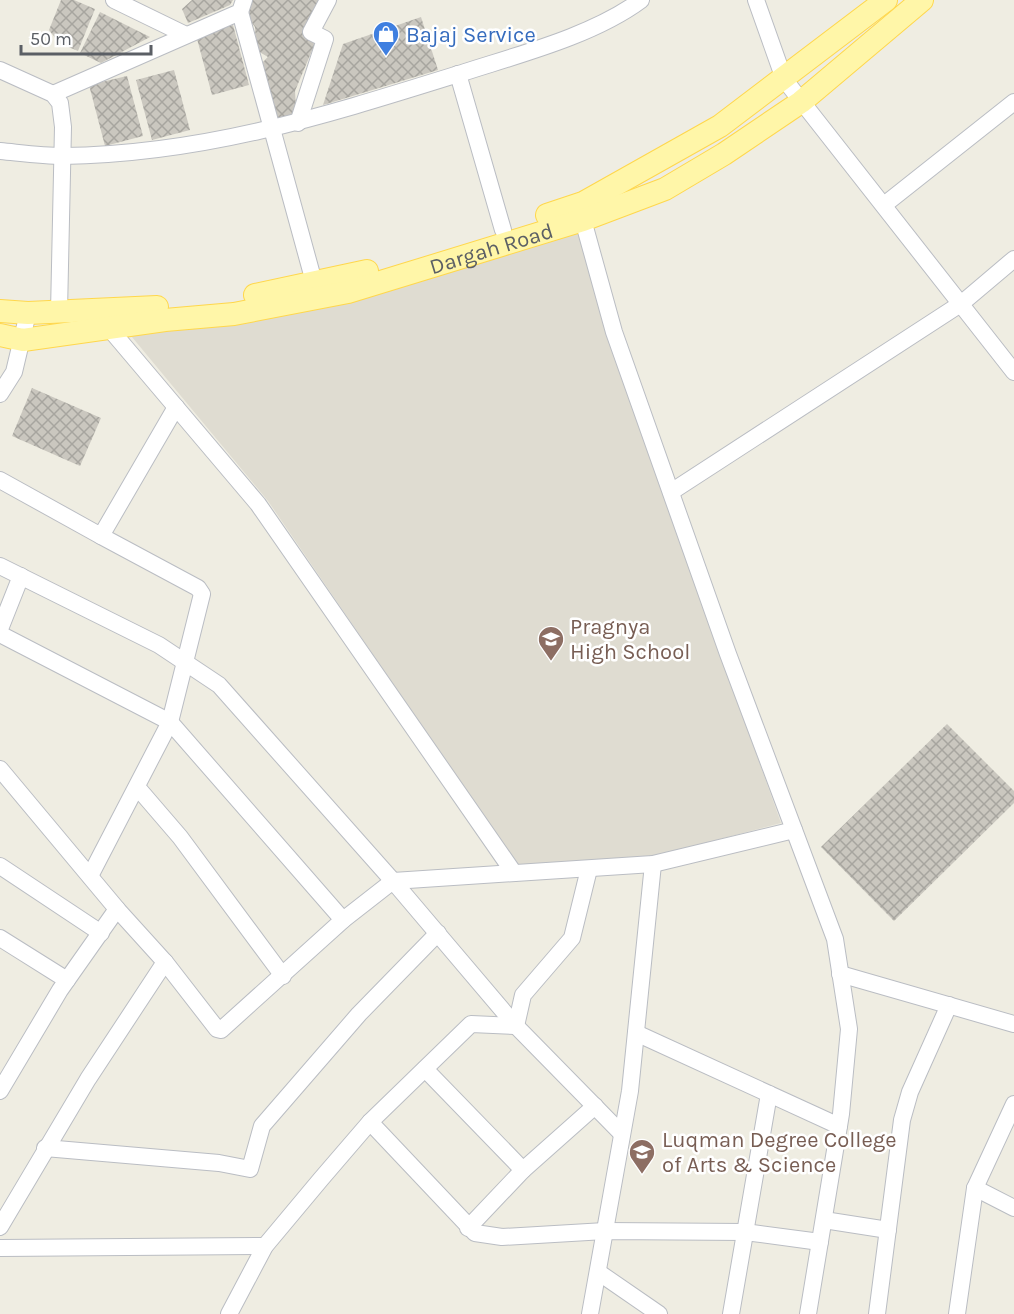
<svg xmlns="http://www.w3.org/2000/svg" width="1014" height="1314" font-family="Karla,sans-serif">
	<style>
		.education { fill: #dfdcd1 }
		.building { fill: url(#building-cross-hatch) }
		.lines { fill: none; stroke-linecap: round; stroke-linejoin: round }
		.minor-casing { stroke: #babdc3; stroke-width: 18 }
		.major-casing { stroke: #ffd74c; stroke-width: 24 }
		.minor { stroke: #fff; stroke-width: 16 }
		.major { stroke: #fff6a8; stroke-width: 22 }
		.labels { text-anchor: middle; stroke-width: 5; stroke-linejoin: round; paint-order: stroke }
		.shop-label { font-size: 22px; fill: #366cbe; stroke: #fff; text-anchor: start }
		.street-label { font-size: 22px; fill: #5b5f65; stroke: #fff }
		.education-label { font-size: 22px; fill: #785e54; stroke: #fff; text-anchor: start }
	</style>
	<defs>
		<pattern id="building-cross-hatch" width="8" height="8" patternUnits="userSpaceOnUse" patternTransform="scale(1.5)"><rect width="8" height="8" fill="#cac7bf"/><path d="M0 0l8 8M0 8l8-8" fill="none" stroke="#a7a59f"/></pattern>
	</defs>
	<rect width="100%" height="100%" fill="#efede2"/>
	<polygon class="education" points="577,226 605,330 781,823 652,857 517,865 268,501 127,331"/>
	<g class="building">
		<polygon points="61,0 74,0 95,9 78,51 59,43 49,30"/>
		<polygon points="192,0 233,0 230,5 188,23 182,9"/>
		<polygon points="251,0 319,0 304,36 316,41 295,91 296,108 290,119 276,122 262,63 268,57 256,50 255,27 245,14"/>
		<polygon points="100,12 150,37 101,63 80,53"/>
		<polygon points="421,17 438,70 323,105 343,44"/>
		<polygon points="233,25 249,85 212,95 196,35"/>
		<polygon points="174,70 190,130 152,140 136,80"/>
		<polygon points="127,76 143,136 105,146 89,85"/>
		<polygon points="32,388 101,418 80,466 12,436"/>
		<polygon points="947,724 1014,791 1014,803 894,921 821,847"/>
	</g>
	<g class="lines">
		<g class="minor-casing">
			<g id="minor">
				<polyline points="114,0 186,35"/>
				<polyline points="756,0 784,79 1014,372"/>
				<polyline points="240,12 314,282"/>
				<polyline points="0,70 53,94 60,103 63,127 59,312"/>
				<polyline points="458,74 503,230"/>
				<polyline points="53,94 240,12 244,0"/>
				<polyline points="298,123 325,39 311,32 328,0"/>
				<path d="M 0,151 C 21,153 42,156 63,156 C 207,154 330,114 465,72 C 521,54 594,35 641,0"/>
				<polyline points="884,205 1014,102"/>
				<polyline points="583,220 614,332 728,654 835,939 849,1029 841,1114 808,1314"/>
				<polyline points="109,328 258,504 514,873"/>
				<polyline points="0,394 14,372 28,313"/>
				<polyline points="0,480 101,536 176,407"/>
				<polyline points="671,492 962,303 1014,259"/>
				<polyline points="0,566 159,645 219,685 393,881 516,1026 622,1134"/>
				<polyline points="0,629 21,576"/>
				<polyline points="0,634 170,722 343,920"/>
				<polyline points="0,769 117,909 60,990 0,1091"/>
				<polyline points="137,787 180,837 283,976"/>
				<polyline points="0,866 101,933"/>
				<polyline points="90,876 170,722 202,594 198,588 101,536"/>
				<polyline points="117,909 165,962 217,1029 221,1030 343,920 393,881 653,864 794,830"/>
				<polyline points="0,938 67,980"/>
				<polyline points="840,974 1014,1024"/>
				<polyline points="636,1033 839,1126"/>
				<polyline points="425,1069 523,1170"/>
				<polyline points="370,1122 475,1233 502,1237 605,1231 745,1232 820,1242"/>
				<polyline points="45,1148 219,1163 250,1169 262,1126 359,1014 438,933"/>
				<polyline points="975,1188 1014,1208"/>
				<polyline points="824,1220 888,1230"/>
				<polyline points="0,1227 88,1079 165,962"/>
				<polyline points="468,1228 523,1170 595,1106"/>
				<polyline points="0,1248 265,1246"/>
				<polyline points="598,1272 659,1314"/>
				<polyline points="229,1314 265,1246 321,1179 370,1122 471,1024 516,1026 523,995 572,938 589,869"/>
				<polyline points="590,1314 630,1091 653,864"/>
				<polyline points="731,1314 769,1094"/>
				<polyline points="877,1314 902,1120 910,1092 949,1005"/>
				<polyline points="957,1314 975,1188 1014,1104"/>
			</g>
		</g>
		<g class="major-casing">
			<g id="major">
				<polyline points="547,215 583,203 720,126 886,0"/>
				<polyline points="255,295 367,271"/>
				<polyline points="0,311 28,313 157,307"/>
				<path id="s1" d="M 0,335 L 23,340 L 165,320 L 234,314 L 348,292 L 583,220 L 665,189 L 724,154 L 801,102 L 922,0"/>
			</g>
		</g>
		<use href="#minor" class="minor"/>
		<use href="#major" class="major"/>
	</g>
	<defs>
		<g id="shop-pin" transform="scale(1.35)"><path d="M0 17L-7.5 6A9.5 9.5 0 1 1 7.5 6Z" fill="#3f7fe0" stroke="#fff"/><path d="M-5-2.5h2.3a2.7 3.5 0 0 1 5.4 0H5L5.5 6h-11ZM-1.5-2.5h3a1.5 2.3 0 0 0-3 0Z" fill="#fff"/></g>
		<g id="school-pin" transform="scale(1.35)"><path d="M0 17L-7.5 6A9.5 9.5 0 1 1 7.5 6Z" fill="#8d6e63" stroke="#fff"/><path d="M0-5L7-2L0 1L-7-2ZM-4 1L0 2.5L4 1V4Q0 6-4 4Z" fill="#fff"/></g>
		<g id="university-pin" transform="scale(1.35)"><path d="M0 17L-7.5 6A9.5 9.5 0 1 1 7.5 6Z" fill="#8d6e63" stroke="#fff"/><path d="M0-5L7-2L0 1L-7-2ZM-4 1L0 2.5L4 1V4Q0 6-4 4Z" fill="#fff"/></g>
	</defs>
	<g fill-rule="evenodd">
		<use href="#shop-pin" x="386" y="34"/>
		<use href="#school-pin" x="551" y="639"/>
		<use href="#university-pin" x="642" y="1152"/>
	</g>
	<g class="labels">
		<g class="shop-label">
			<text x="406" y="42">Bajaj Service</text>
		</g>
		<g class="street-label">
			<text dy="8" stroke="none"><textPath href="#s1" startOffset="502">Dargah Road</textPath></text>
		</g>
		<g class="education-label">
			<text x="570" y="634">Pragnya<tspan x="570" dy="25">High School</tspan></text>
			<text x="662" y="1147">Luqman Degree College<tspan x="662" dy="25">of Arts &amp; Science</tspan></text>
		</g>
	</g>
	<path d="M21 45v9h130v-9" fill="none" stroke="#5b5f65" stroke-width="3"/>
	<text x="30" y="45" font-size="18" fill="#5b5f65" stroke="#ffffff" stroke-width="4.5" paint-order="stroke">50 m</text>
</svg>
